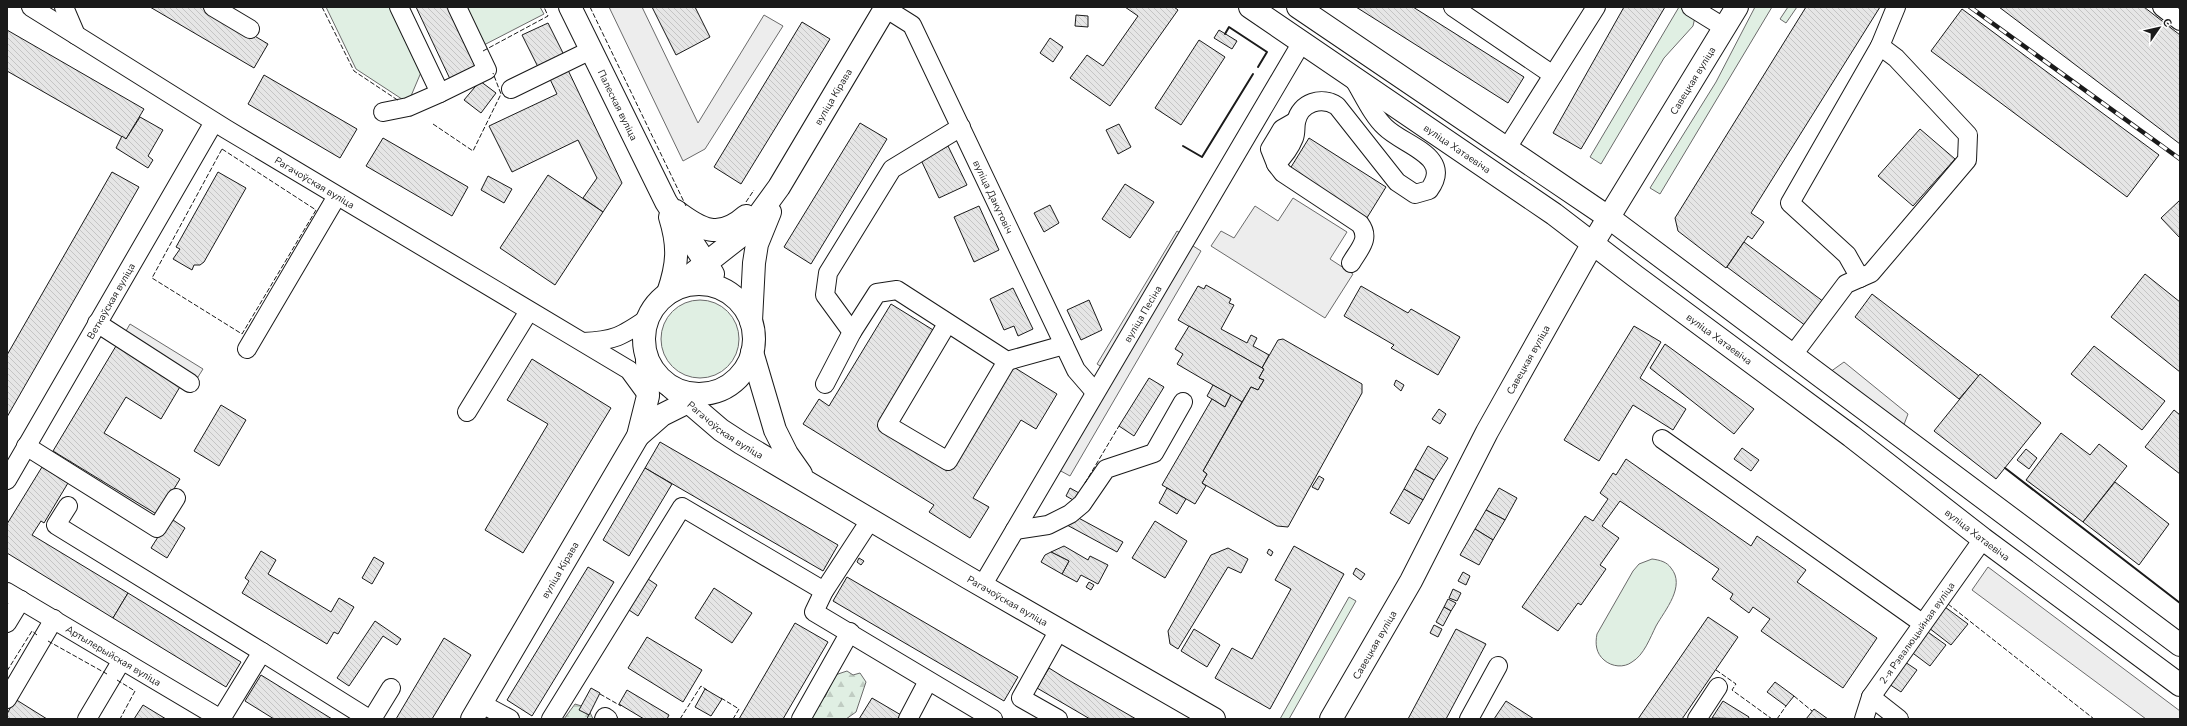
<svg xmlns="http://www.w3.org/2000/svg" width="2187" height="726" font-family="'Nunito Sans',sans-serif">
	<style>
		.grass { fill: #e0efe3; stroke: #6a6a6a }
		.forest { fill: url(#forest-firs); stroke: #6a6a6a }
		.parking { fill: #ededed; stroke: #6a6a6a }
		.building { fill: url(#building-back-hatch); stroke: #1a1a1a }
		.lines { fill: none; stroke-linecap: round; stroke-linejoin: round }
		.minor-casing { stroke: #1a1a1a; stroke-width: 20 }
		.major-casing { stroke: #1a1a1a; stroke-width: 24 }
		.minor { stroke: #fff; stroke-width: 18 }
		.major { stroke: #fff; stroke-width: 22 }
		.rail-casing { stroke: #1a1a1a; stroke-width: 4.5 }
		.rail { stroke: #fff; stroke-width: 3; stroke-dasharray: 9; stroke-linecap: butt }
		.fence { stroke: #1a1a1a; stroke-width: 1; stroke-dasharray: 5 2; stroke-linecap: butt }
		.wall { stroke: #1a1a1a; stroke-width: 2 }
		.labels { text-anchor: middle; stroke-width: 3; stroke-linejoin: round; paint-order: stroke }
		.street-label { font-size: 10px; fill: #1a1a1a; stroke: #fff }
	</style>
	<defs>
		<pattern id="forest-firs" width="22" height="20" patternUnits="userSpaceOnUse"><rect width="22" height="20" fill="#e0efe3"/><path d="M5 1l3.5 6h-7zM16 11l3.5 6h-7z" fill="#c0ccc2"/></pattern>
		<pattern id="building-back-hatch" width="6" height="6" patternUnits="userSpaceOnUse"><rect width="6" height="6" fill="#e6e6e6"/><path d="M-1 5l2 2M0 0l6 6M5-1l2 2" fill="none" stroke="#c5c5c5"/></pattern>
	</defs>
	<rect width="100%" height="100%" fill="#fff"/>
	<g class="grass">
		<polygon points="326,7 392,7 422,70 408,103 356,69"/>
		<polygon points="464,7 540,7 544,14 482,46"/>
		<polygon points="1679,7 1686,7 1695,17 1693,26 1664,58 1601,164 1590,157"/>
		<polygon points="1755,7 1772,7 1660,194 1650,188 1716,82"/>
		<polygon points="1788,7 1797,7 1786,23 1780,19"/>
		<circle cx="700" cy="339" r="39"/>
		<path d="M 1652,559 C 1660,560 1667,562 1671,568 C 1686,586 1665,610 1656,626 C 1650,638 1644,655 1632,662 C 1624,668 1612,667 1604,660 C 1596,653 1595,644 1597,634 L 1633,571 L 1639,564 Z"/>
		<polygon points="1349,597 1356,601 1289,719 1280,719"/>
	</g>
	<g class="forest">
		<polygon points="847,671 853,675 860,673 866,682 856,712 846,719 811,719 816,700 825,697 835,675"/>
		<polygon points="575,704 588,708 593,719 564,719"/>
	</g>
	<g class="parking">
		<polygon points="609,7 642,7 698,123 764,15 783,26 705,149 683,161"/>
		<polygon points="1293,198 1347,232 1330,259 1353,274 1325,318 1211,246 1221,231 1234,238 1255,206 1278,221"/>
		<polygon points="1177,231 1185,236 1105,369 1097,364"/>
		<polygon points="1190,244 1201,251 1070,476 1059,470"/>
		<polygon points="130,324 203,369 191,388 119,343"/>
		<polygon points="1844,362 1908,414 1903,427 1830,372"/>
		<polygon points="1988,567 2180,711 2180,719 2146,719 1972,590"/>
	</g>
	<g class="building">
		<polygon points="150,7 206,7 268,44 254,68"/>
		<polygon points="416,7 452,7 480,65 450,79"/>
		<polygon points="652,7 695,7 710,37 676,55"/>
		<polygon points="1125,7 1174,7 1178,10 1110,106 1070,78 1087,55 1103,66 1138,16"/>
		<polygon points="1356,7 1413,7 1524,77 1508,103"/>
		<polygon points="1624,7 1665,7 1581,149 1553,133"/>
		<polygon points="1806,7 1880,7 1751,213 1764,222 1752,239 1748,236 1726,268 1678,231 1675,218"/>
		<polygon points="1999,7 2144,7 2180,35 2180,144"/>
		<polygon points="1962,9 2159,155 2127,197 1931,51"/>
		<polygon points="1076,15 1088,16 1088,27 1075,26"/>
		<polygon points="802,22 830,39 741,184 714,167"/>
		<polygon points="548,23 566,59 540,71 522,35"/>
		<polygon points="7,30 144,109 126,139 7,71"/>
		<polygon points="1219,30 1237,41 1232,49 1214,38"/>
		<polygon points="1050,38 1063,47 1053,62 1040,53"/>
		<polygon points="1199,40 1225,57 1181,125 1155,108"/>
		<polygon points="567,68 622,183 603,212 583,198 597,178 578,140 512,172 489,126 557,94 549,77"/>
		<polygon points="264,75 357,129 340,158 248,104"/>
		<polygon points="480,81 496,93 481,113 464,100"/>
		<polygon points="140,117 163,130 148,156 153,160 148,168 116,148 122,136 126,139"/>
		<polygon points="860,123 887,139 811,264 784,247"/>
		<polygon points="1119,124 1131,147 1118,154 1106,130"/>
		<polygon points="1920,129 1955,159 1913,206 1878,176"/>
		<polygon points="383,138 468,187 452,216 366,166"/>
		<polygon points="1309,138 1386,187 1365,221 1288,172"/>
		<polygon points="948,146 967,185 939,198 921,160"/>
		<polygon points="112,172 139,187 7,417 7,355"/>
		<polygon points="218,172 246,188 204,262 200,265 194,265 192,270 173,259 180,249 176,247"/>
		<polygon points="548,175 603,212 555,285 500,248"/>
		<polygon points="488,176 512,189 504,203 481,190"/>
		<polygon points="1125,184 1154,202 1130,238 1102,219"/>
		<polygon points="2180,200 2180,238 2161,218"/>
		<polygon points="1050,205 1059,223 1044,232 1034,213"/>
		<polygon points="979,206 999,250 974,262 954,217"/>
		<polygon points="1744,242 1824,302 1806,326 1727,267"/>
		<polygon points="2145,274 2180,302 2180,372 2111,317"/>
		<polygon points="1206,285 1231,299 1229,303 1234,305 1221,329 1247,343 1251,335 1257,338 1253,346 1269,355 1262,368 1178,320 1198,286 1204,289"/>
		<polygon points="1361,286 1408,313 1411,309 1460,337 1438,375 1391,348 1394,345 1344,316"/>
		<polygon points="1013,288 1033,329 1018,336 1014,326 1004,330 990,299"/>
		<polygon points="1872,294 1979,376 1959,399 1855,317"/>
		<polygon points="1089,300 1102,330 1081,340 1067,310"/>
		<polygon points="891,304 938,333 879,429 947,471 1012,366 1057,394 1036,429 1021,420 973,498 989,507 970,538 929,512 934,505 803,424 819,399 829,406"/>
		<polygon points="1189,326 1264,369 1259,378 1264,380 1258,390 1251,387 1242,402 1177,364 1183,354 1175,349"/>
		<polygon points="1634,326 1661,342 1640,378 1686,409 1673,430 1633,405 1599,461 1564,440"/>
		<polygon points="1283,339 1362,384 1362,393 1288,527 1277,526 1202,483 1207,474 1203,471 1251,387 1258,390 1264,380 1259,378 1264,369 1262,368 1278,340"/>
		<polygon points="1665,344 1754,409 1734,434 1650,368"/>
		<polygon points="116,346 181,385 161,419 126,397 104,433 180,479 158,515 53,451"/>
		<polygon points="2094,346 2165,401 2142,430 2071,374"/>
		<polygon points="532,359 611,408 523,553 485,530 548,424 507,400"/>
		<polygon points="1980,374 2041,423 1996,479 1934,431"/>
		<polygon points="1149,378 1164,387 1134,436 1119,426"/>
		<polygon points="1396,380 1404,385 1401,391 1394,385"/>
		<polygon points="1213,385 1231,395 1225,407 1207,396"/>
		<polygon points="1231,395 1242,402 1203,471 1207,474 1202,483 1206,486 1195,504 1162,485 1212,399 1225,407"/>
		<polygon points="221,405 246,420 219,466 194,451"/>
		<polygon points="1439,409 1446,414 1440,424 1432,419"/>
		<polygon points="2174,410 2180,415 2180,474 2145,447"/>
		<polygon points="2061,433 2090,455 2099,444 2127,466 2083,522 2026,480"/>
		<polygon points="660,442 838,545 823,571 645,468"/>
		<polygon points="1428,446 1448,458 1434,480 1415,469"/>
		<polygon points="1742,448 1759,460 1751,471 1734,459"/>
		<polygon points="2026,449 2037,458 2029,469 2017,460"/>
		<polygon points="1626,459 1751,546 1757,536 1806,570 1797,582 1877,638 1843,688 1761,631 1770,619 1753,607 1749,613 1730,599 1733,594 1712,579 1719,569 1620,501 1602,526 1619,538 1600,565 1606,569 1581,605 1578,603 1558,631 1522,607 1585,516 1593,521 1608,499 1600,493 1613,473 1616,475"/>
		<polygon points="42,467 68,483 44,523 41,521 32,535 128,593 113,618 7,553 7,524"/>
		<polygon points="645,468 672,484 629,556 603,540"/>
		<polygon points="1415,469 1434,480 1423,500 1404,489"/>
		<polygon points="1319,476 1324,479 1318,490 1312,487"/>
		<polygon points="2115,482 2169,524 2139,565 2083,522"/>
		<polygon points="1070,488 1079,493 1075,501 1066,496"/>
		<polygon points="1167,488 1186,499 1177,514 1159,503"/>
		<polygon points="1499,488 1517,498 1505,520 1486,510"/>
		<polygon points="1404,489 1423,500 1409,524 1390,513"/>
		<polygon points="1486,510 1505,520 1493,540 1475,529"/>
		<polygon points="1073,515 1123,542 1117,552 1067,525"/>
		<polygon points="170,518 185,528 167,558 151,548"/>
		<polygon points="1155,521 1187,541 1165,578 1132,558"/>
		<polygon points="1475,529 1493,540 1479,565 1460,555"/>
		<polygon points="1064,546 1088,560 1090,556 1108,565 1098,584 1081,575 1077,582 1062,574 1069,561 1051,552"/>
		<polygon points="1294,546 1344,574 1270,709 1215,678 1232,648 1252,659 1291,589 1275,580"/>
		<polygon points="1228,548 1248,559 1241,573 1228,567 1178,649 1170,644 1168,631 1211,555"/>
		<polygon points="1269,549 1273,552 1271,556 1267,553"/>
		<polygon points="261,551 276,560 268,574 331,612 339,598 354,607 338,634 334,632 327,644 242,593 249,581 245,578"/>
		<polygon points="1051,552 1069,561 1062,574 1041,562 1045,555"/>
		<polygon points="374,557 384,563 372,584 362,578"/>
		<polygon points="859,558 864,561 861,565 857,562"/>
		<polygon points="588,567 614,582 532,716 507,700"/>
		<polygon points="1356,568 1365,574 1361,580 1353,574"/>
		<polygon points="1463,572 1470,576 1466,585 1458,581"/>
		<polygon points="645,577 657,585 638,616 626,608"/>
		<polygon points="847,577 1018,677 1004,701 833,601"/>
		<polygon points="1089,582 1094,585 1091,590 1086,587"/>
		<polygon points="714,588 752,613 732,643 695,618"/>
		<polygon points="1453,589 1461,593 1457,601 1449,598"/>
		<polygon points="128,593 241,662 226,687 113,618"/>
		<polygon points="1448,599 1456,603 1451,611 1444,607"/>
		<polygon points="1444,607 1451,611 1443,626 1436,622"/>
		<polygon points="1945,607 1968,624 1951,645 1929,628"/>
		<polygon points="1708,617 1738,637 1682,719 1638,719"/>
		<polygon points="375,621 401,639 397,645 383,636 349,686 337,678"/>
		<polygon points="795,623 828,642 783,719 739,719"/>
		<polygon points="1434,625 1442,629 1438,637 1430,633"/>
		<polygon points="1194,629 1220,645 1207,667 1181,651"/>
		<polygon points="1456,629 1486,644 1446,719 1408,719"/>
		<polygon points="1925,630 1946,645 1930,666 1910,651"/>
		<polygon points="647,637 702,670 683,702 628,668"/>
		<polygon points="444,638 471,655 432,719 396,719"/>
		<polygon points="1905,662 1917,670 1901,692 1889,684"/>
		<polygon points="1049,668 1065,678 1136,719 1090,719 1037,688"/>
		<polygon points="261,675 332,719 274,719 245,701"/>
		<polygon points="1775,682 1794,696 1786,706 1767,692"/>
		<polygon points="591,688 600,693 589,715 579,710"/>
		<polygon points="705,689 722,699 711,716 695,707"/>
		<polygon points="627,690 669,715 667,719 644,719 619,704"/>
		<polygon points="872,698 901,715 898,719 859,719"/>
		<polygon points="15,699 47,719 7,719 7,714"/>
		<polygon points="1506,701 1534,719 1494,719"/>
		<polygon points="1723,701 1749,717 1748,719 1712,718"/>
		<polygon points="143,705 166,719 134,719"/>
		<polygon points="1814,709 1828,719 1806,719"/>
	</g>
	<g class="lines">
		<g class="minor-casing">
			<g id="minor">
				<polyline points="31,7 76,35"/>
				<path id="s1" d="M 64,7 L 76,35 L 226,129 L 629,370 L 648,396"/>
				<polyline points="213,7 250,29"/>
				<polyline points="399,7 440,93 487,70 457,7"/>
				<polyline points="1453,7 1553,75"/>
				<polyline points="1691,7 1725,28"/>
				<polyline points="2162,7 2180,21"/>
				<path id="s2" d="M 885,8 L 912,25 L 1076,370 L 1095,392"/>
				<polyline points="511,89 591,50"/>
				<polyline points="383,112 408,107 440,93"/>
				<polyline points="1507,148 1596,7"/>
				<polyline points="1276,164 1270,149 1282,129 1296,121"/>
				<path d="M 1351,263 C 1359,249 1371,239 1360,224 L 1283,173 L 1276,164 C 1283,157 1290,148 1294,138 C 1296,133 1295,128 1296,122 C 1300,102 1322,96 1337,106 L 1397,182 L 1415,194 L 1429,190 C 1454,156 1404,146 1385,127 C 1372,115 1363,94 1353,78"/>
				<polyline points="1860,278 1847,255 1790,203 1880,46 1896,7"/>
				<polyline points="97,323 190,383"/>
				<polyline points="947,324 887,425 948,461 1007,361"/>
				<polyline points="852,332 877,293 897,290 1007,361 1064,345"/>
				<path d="M 583,342 C 614,341 622,336 647,319"/>
				<polyline points="247,349 337,196"/>
				<polyline points="1792,356 1846,284 1871,273 1967,160 1968,135 1896,58 1880,46"/>
				<polyline points="825,384 852,332 825,295 828,273 892,169 961,127"/>
				<polyline points="467,412 529,311"/>
				<polyline points="1662,439 1922,623"/>
				<polyline points="26,446 157,528 176,498"/>
				<path id="s3" d="M 7,480 L 214,122"/>
				<polyline points="68,506 56,525 262,652"/>
				<polyline points="871,519 824,591 814,612 993,719"/>
				<polyline points="1015,530 1048,525 1070,514 1082,504 1106,469 1154,453 1183,402"/>
				<path id="s4" d="M 982,586 L 1302,42"/>
				<path id="s5" d="M 7,592 L 221,719 L 262,652 L 369,719"/>
				<polyline points="7,623 21,600"/>
				<polyline points="1871,697 1899,719"/>
				<polyline points="7,699 54,619"/>
				<polyline points="482,704 510,719"/>
				<polyline points="87,719 122,660"/>
				<polyline points="372,719 391,688"/>
				<polyline points="551,719 682,507 824,591"/>
				<polyline points="604,719 605,717 608,719"/>
				<polyline points="801,719 850,632"/>
				<polyline points="908,719 928,681"/>
				<polyline points="1058,719 1021,698 1059,630"/>
				<polyline points="1469,719 1498,666"/>
				<polyline points="1697,719 1718,687"/>
				<path id="s6" d="M 1864,719 L 1871,697 L 1983,539"/>
			</g>
		</g>
		<g class="major-casing">
			<g id="major">
				<path id="s7" d="M 570,7 L 666,202 L 713,274"/>
				<path id="s8" d="M 1250,7 L 1554,214 L 1635,276 L 1851,436 L 1983,539 L 2180,685"/>
				<polyline points="1298,7 1608,217 2180,645"/>
				<path d="M 676,211 C 701,230 719,240 746,216"/>
				<circle cx="699" cy="339" r="55"/>
				<path id="s9" d="M 668,293 L 747,231 L 779,187 L 886,7"/>
				<path d="M 668,293 C 678,264 679,246 670,217"/>
				<polyline points="751,321 754,263 757,244 770,212"/>
				<polyline points="752,352 775,430 787,454 801,474"/>
				<path id="s10" d="M 672,388 L 721,430 L 741,443 L 967,577 L 1214,719"/>
				<polyline points="638,436 662,415 700,396"/>
				<path id="s11" d="M 472,719 L 638,436 L 648,396 L 647,359"/>
				<path id="s12" d="M 1331,719 L 1411,581 L 1487,432 L 1593,243 L 1737,7"/>
			</g>
		</g>
		<use href="#minor" class="minor"/>
		<use href="#major" class="major"/>
		<g class="rail-casing">
			<polyline id="rail" points="1970,7 2180,159"/>
		</g>
		<use href="#rail" class="rail"/>
		<g class="fence">
			<polyline points="322,7 354,71 399,101"/>
			<polyline points="590,7 686,206"/>
			<polyline points="483,51 548,16 544,7"/>
			<polyline points="433,124 473,151 501,94 493,73"/>
			<polygon points="222,149 316,210 242,334 152,278"/>
			<polyline points="746,202 754,190"/>
			<polyline points="1085,483 1119,426"/>
			<polyline points="1948,604 2094,719"/>
			<polyline points="48,641 107,674"/>
			<polyline points="1716,670 1736,684 1732,690 1772,719"/>
			<polyline points="7,671 32,631 37,635"/>
			<polyline points="117,680 135,691 120,719"/>
			<polyline points="600,694 621,706"/>
			<polyline points="1794,696 1812,711"/>
			<polyline points="721,698 739,709 733,719"/>
			<polyline points="587,719 589,714"/>
			<polyline points="680,719 701,686 707,690"/>
			<polyline points="1777,719 1786,706"/>
		</g>
		<g class="wall">
			<polyline points="1225,34 1229,27 1267,52 1258,67"/>
			<polyline points="1183,146 1202,157 1253,74"/>
			<polyline points="2005,468 2180,603"/>
		</g>
	</g>
	<g class="labels">
		<g class="street-label">
			<text dy="4" stroke="none"><textPath href="#s12" startOffset="734">Савецкая вуліца</textPath></text>
			<text dy="4" stroke="none"><textPath href="#s9" startOffset="260">вуліца Кірава</textPath></text>
			<text dy="4" stroke="none"><textPath href="#s7" startOffset="109">Палеская вуліца</textPath></text>
			<text dy="4" stroke="none"><textPath href="#s8" startOffset="251">вуліца Хатаевіча</textPath></text>
			<text dy="4" stroke="none"><textPath href="#s1" startOffset="311">Рагачоўская вуліца</textPath></text>
			<text dy="4" stroke="none"><textPath href="#s2" startOffset="222">вуліца Дакутовіч</textPath></text>
			<text dy="4" stroke="none"><textPath href="#s3" startOffset="207">Веткаўская вуліца</textPath></text>
			<text dy="4" stroke="none"><textPath href="#s4" startOffset="316">вуліца Песіна</textPath></text>
			<text dy="4" stroke="none"><textPath href="#s8" startOffset="575">вуліца Хатаевіча</textPath></text>
			<text dy="4" stroke="none"><textPath href="#s12" startOffset="410">Савецкая вуліца</textPath></text>
			<text dy="4" stroke="none"><textPath href="#s10" startOffset="68">Рагачоўская вуліца</textPath></text>
			<text dy="4" stroke="none"><textPath href="#s8" startOffset="899">вуліца Хатаевіча</textPath></text>
			<text dy="4" stroke="none"><textPath href="#s11" startOffset="173">вуліца Кірава</textPath></text>
			<text dy="4" stroke="none"><textPath href="#s10" startOffset="398">Рагачоўская вуліца</textPath></text>
			<text dy="4" stroke="none"><textPath href="#s6" startOffset="102">2-я Рэвалюцыйная вуліца</textPath></text>
			<text dy="4" stroke="none"><textPath href="#s12" startOffset="86">Савецкая вуліца</textPath></text>
			<text dy="4" stroke="none"><textPath href="#s5" startOffset="124">Артылерыйская вуліца</textPath></text>
		</g>
	</g>
	<rect width="2187" height="726" fill="none" stroke="#1a1a1a" stroke-width="16"/>
	<g transform="translate(2159 28) rotate(56)" stroke="#ffffff" stroke-width="3" paint-order="stroke">
	<path d="M0-3L7 15L0 10L-7 15Z" fill="#1a1a1a"/>
	<text y="-6" font-size="11" font-weight="bold" text-anchor="middle" fill="#1a1a1a">С</text>
	</g>
</svg>
